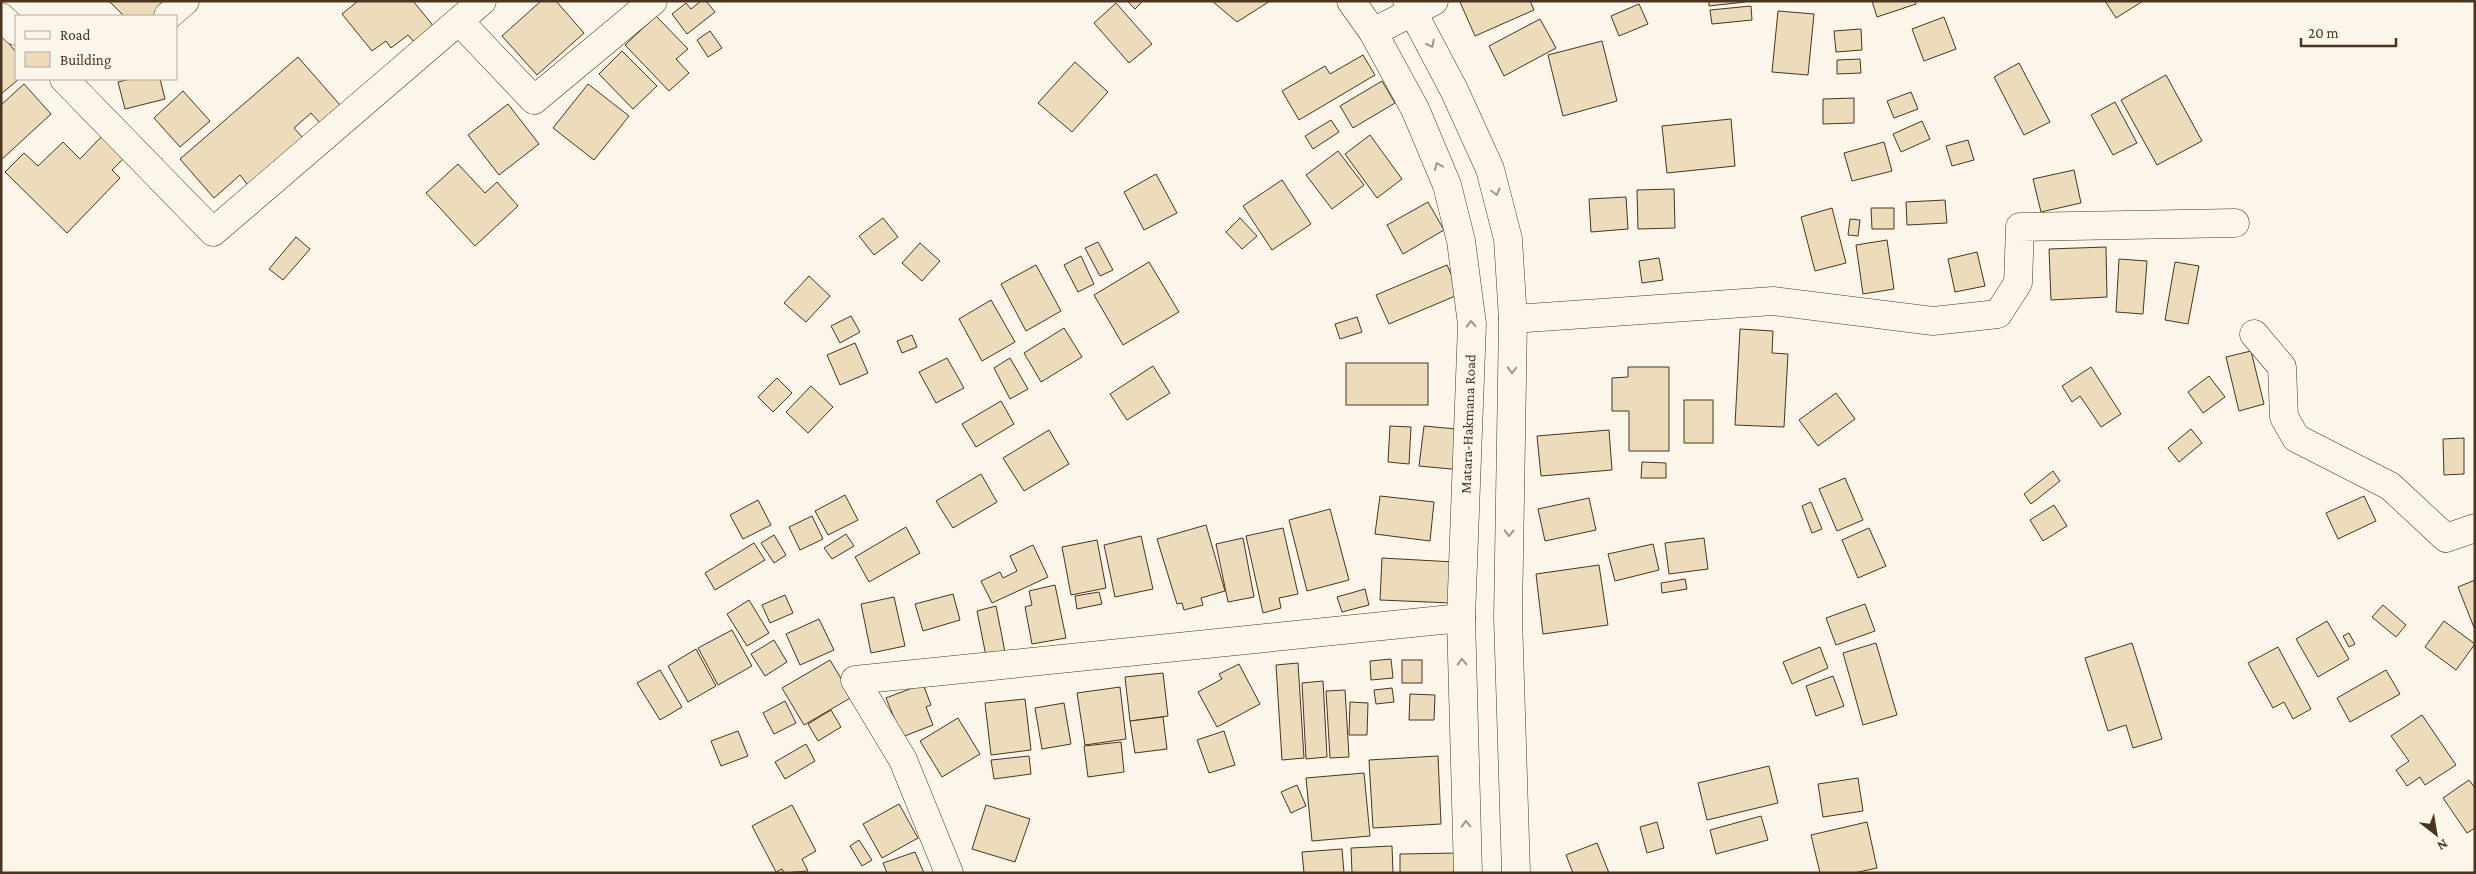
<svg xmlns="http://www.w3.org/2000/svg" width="2476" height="874" font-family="'Crimson Pro',serif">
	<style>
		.building { fill: #ecdcbc; stroke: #4a3520 }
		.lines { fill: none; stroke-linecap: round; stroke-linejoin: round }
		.minor-casing { stroke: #4a3520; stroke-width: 29 }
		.major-casing { stroke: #4a3520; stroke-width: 29 }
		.minor { stroke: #fbf6e9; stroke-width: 28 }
		.major { stroke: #fbf6e9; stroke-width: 28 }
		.oneway { stroke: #a29684 }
		.labels { text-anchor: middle; stroke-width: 4; stroke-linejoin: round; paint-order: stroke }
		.street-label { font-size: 15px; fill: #4a3520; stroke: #fbf6e9 }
	</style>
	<rect width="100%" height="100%" fill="#fbf6e9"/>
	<g class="building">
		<polygon points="109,1 169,1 153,16 124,16"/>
		<polygon points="358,1 413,1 435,28 416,44 408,35 391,48 386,41 372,51 342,14"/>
		<polygon points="541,1 556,1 584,33 537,75 502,36"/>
		<polygon points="701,1 706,1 715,12 687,34 672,14 686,3 691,9"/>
		<polygon points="1127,1 1143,1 1135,9"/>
		<polygon points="1212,1 1270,1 1237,22"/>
		<polygon points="1463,1 1530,1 1534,10 1475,36 1460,2"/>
		<polygon points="1709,1 1745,1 1745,2 1709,6"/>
		<polygon points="1872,1 1915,1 1916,4 1877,17"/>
		<polygon points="2105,1 2143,1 2116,18"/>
		<polygon points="1116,3 1152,44 1129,63 1094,23"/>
		<polygon points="1639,4 1648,24 1619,36 1611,16"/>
		<polygon points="1751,6 1752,20 1712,24 1710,10"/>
		<polygon points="1778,11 1814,14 1808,75 1772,72"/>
		<polygon points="656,16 688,49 676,59 689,73 669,91 625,45"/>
		<polygon points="1944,17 1956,49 1924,61 1912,29"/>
		<polygon points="1540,19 1556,48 1504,76 1489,46"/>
		<polygon points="1861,29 1862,50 1836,52 1834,31"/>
		<polygon points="710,31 722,48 708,57 697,40"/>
		<polygon points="1,34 16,52 16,79 19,79 1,94"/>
		<polygon points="1602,41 1617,101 1563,116 1548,55"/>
		<polygon points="622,51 657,86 633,109 599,74"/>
		<polygon points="1363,55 1375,75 1299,120 1282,91 1325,66 1330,74"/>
		<polygon points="298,57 340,105 320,123 311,113 294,128 305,140 250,188 240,175 214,198 180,159"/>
		<polygon points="1860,59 1861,73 1837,74 1837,60"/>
		<polygon points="1075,62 1108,92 1072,132 1038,103"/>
		<polygon points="2019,63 2050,122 2024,135 1994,77"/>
		<polygon points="2166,75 2202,141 2157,165 2121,100"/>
		<polygon points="130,79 160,79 165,99 125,109 118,82"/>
		<polygon points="1382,81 1395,103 1353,128 1340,106"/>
		<polygon points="24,84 51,114 1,160 1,105"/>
		<polygon points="588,84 629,116 594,160 553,128"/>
		<polygon points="183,91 210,121 180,147 154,118"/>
		<polygon points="1911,92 1918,109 1894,118 1887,101"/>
		<polygon points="1854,98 1854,123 1823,124 1823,99"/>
		<polygon points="2115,102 2137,143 2113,155 2091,115"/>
		<polygon points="508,104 539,144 499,175 468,135"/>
		<polygon points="1731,119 1735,166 1667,173 1662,126"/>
		<polygon points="1331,120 1339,132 1313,149 1305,136"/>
		<polygon points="1922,121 1930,139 1901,152 1893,134"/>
		<polygon points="103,135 125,157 112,170 120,178 67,233 5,172 24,153 38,166 63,142 80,159"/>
		<polygon points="1370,135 1402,179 1377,198 1345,154"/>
		<polygon points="1968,140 1974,160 1952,166 1946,146"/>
		<polygon points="1884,142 1892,171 1852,181 1844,153"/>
		<polygon points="1338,151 1364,185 1332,209 1306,175"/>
		<polygon points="458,164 485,193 497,182 518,206 475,246 426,193"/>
		<polygon points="2074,170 2081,203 2041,212 2033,179"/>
		<polygon points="1156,174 1177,213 1144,230 1124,192"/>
		<polygon points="1282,180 1311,224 1272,250 1243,206"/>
		<polygon points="1674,189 1675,228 1638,229 1637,190"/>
		<polygon points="1626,197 1628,229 1591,232 1589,199"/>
		<polygon points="1945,200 1947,223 1907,225 1906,202"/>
		<polygon points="1428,202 1444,230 1403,254 1387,225"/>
		<polygon points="1832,208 1846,263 1815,271 1801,217"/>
		<polygon points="1871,208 1894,208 1894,229 1872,229"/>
		<polygon points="883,218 898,237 874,255 859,236"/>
		<polygon points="1240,218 1257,236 1242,249 1226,232"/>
		<polygon points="1850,219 1860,220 1858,236 1848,235"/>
		<polygon points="296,237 310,249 283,280 269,269"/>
		<polygon points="1887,240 1894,289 1863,294 1856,245"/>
		<polygon points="1098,242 1113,270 1100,276 1085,248"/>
		<polygon points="920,243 940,261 922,281 902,263"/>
		<polygon points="2106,247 2107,297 2051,300 2049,249"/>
		<polygon points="1977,252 1985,286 1955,292 1948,259"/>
		<polygon points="1081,256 1094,284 1078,292 1064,265"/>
		<polygon points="1659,258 1663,280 1642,283 1639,261"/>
		<polygon points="2119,259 2147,261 2143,314 2116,312"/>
		<polygon points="1149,262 1179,312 1123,345 1094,295"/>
		<polygon points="2175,262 2199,266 2188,324 2165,320"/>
		<polygon points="1036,265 1061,311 1026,331 1001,284"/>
		<polygon points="1447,265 1460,294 1389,324 1376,295"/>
		<polygon points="809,276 830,296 806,322 784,303"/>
		<polygon points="991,300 1015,342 982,361 959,319"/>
		<polygon points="851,316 860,332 840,343 831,326"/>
		<polygon points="1357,317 1362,332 1340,339 1335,324"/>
		<polygon points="1064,328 1082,357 1041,382 1024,353"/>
		<polygon points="1740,329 1773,331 1772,353 1788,354 1784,427 1735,425"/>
		<polygon points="912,335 917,347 902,353 897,341"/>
		<polygon points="855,343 868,373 840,385 827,355"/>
		<polygon points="2251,351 2264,404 2239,411 2226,357"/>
		<polygon points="947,358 964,388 936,403 919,372"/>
		<polygon points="1010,358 1028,389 1010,399 994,368"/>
		<rect x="1346" y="363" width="82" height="42"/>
		<polygon points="1153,366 1170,393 1127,420 1110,394"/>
		<polygon points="1628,367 1669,367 1669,451 1629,451 1629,411 1612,411 1612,378 1628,377"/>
		<polygon points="2091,367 2121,414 2101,427 2080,396 2072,402 2062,386"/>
		<polygon points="2209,376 2225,397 2203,413 2188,392"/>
		<polygon points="777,378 792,393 773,412 758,397"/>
		<polygon points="811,386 833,407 808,433 786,412"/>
		<polygon points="1836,393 1855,419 1818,446 1799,420"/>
		<rect x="1684" y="400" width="29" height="43"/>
		<polygon points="1001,401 1014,424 976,447 962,424"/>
		<polygon points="1390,426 1411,427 1409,464 1388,462"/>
		<polygon points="1424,426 1467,430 1462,470 1419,466"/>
		<polygon points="2191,429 2202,443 2179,462 2168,448"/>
		<polygon points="1049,430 1069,464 1024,491 1003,458"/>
		<polygon points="1609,430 1612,470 1541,476 1537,436"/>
		<polygon points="2464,438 2464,474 2444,475 2443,439"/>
		<polygon points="1642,462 1666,463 1666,478 1641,478"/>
		<polygon points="2053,471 2060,481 2031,504 2024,494"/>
		<polygon points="981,474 997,502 953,528 936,501"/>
		<polygon points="1845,478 1863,520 1837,531 1819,489"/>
		<polygon points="845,495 858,520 828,535 815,511"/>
		<polygon points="1380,496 1434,502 1430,541 1375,534"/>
		<polygon points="2364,496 2376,521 2338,539 2326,513"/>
		<polygon points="1589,498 1596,530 1545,541 1538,509"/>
		<polygon points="758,500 771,525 743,539 730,515"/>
		<polygon points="1811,502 1822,529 1812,533 1802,506"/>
		<polygon points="2054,505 2067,526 2043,541 2030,520"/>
		<polygon points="1330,509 1349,580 1307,591 1289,520"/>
		<polygon points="812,516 823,539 800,550 789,527"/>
		<polygon points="1206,525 1225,591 1201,598 1203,605 1184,610 1182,603 1177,604 1157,539"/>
		<polygon points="906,527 920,553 869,582 855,557"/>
		<polygon points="1283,528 1298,594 1279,598 1281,608 1263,613 1246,536"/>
		<polygon points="1869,528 1886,566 1858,578 1842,540"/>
		<polygon points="846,534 854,546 832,559 824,548"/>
		<polygon points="774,535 786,555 774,563 761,543"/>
		<polygon points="1141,536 1153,589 1115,597 1104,545"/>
		<polygon points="1243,538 1254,597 1228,602 1216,544"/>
		<polygon points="1704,538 1708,569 1669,574 1665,543"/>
		<polygon points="1097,540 1106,588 1071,595 1062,547"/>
		<polygon points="754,543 765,560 715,590 705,573"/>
		<polygon points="1653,544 1659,570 1615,581 1608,554"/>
		<polygon points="1033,545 1048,577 992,603 981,581 1000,572 1003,578 1017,571 1010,556"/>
		<polygon points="1382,558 1454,562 1452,603 1380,600"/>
		<polygon points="1599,565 1608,625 1543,634 1536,574"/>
		<polygon points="1685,579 1687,589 1662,593 1661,583"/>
		<polygon points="2475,580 2475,630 2458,587"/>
		<polygon points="1055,585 1066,638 1032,644 1025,607 1032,605 1029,591"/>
		<polygon points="1365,589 1369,605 1342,612 1337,597"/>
		<polygon points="1099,592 1102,604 1077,609 1075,596"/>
		<polygon points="953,594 960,620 923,631 915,604"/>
		<polygon points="785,595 793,613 770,623 762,605"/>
		<polygon points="894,597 905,646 871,653 861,604"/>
		<polygon points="749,600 769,633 747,646 727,614"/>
		<polygon points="1865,604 1875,631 1836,645 1826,618"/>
		<polygon points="2383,605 2406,625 2396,637 2372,617"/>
		<polygon points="996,606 1005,652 986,656 977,611"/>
		<polygon points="819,619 834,650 800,665 786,634"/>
		<polygon points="2327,621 2349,659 2318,677 2296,639"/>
		<polygon points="2444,621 2475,644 2456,670 2425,647"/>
		<polygon points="732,630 752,666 718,685 698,648"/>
		<polygon points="2349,633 2355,644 2349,647 2343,636"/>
		<polygon points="774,640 787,662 765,676 751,654"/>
		<polygon points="1876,643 1897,715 1863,725 1843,653"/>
		<polygon points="2132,643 2162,739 2133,748 2126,725 2108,731 2085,658"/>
		<polygon points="1820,647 1828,668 1792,684 1783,662"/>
		<polygon points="2278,647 2311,709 2293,719 2284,702 2273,708 2248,663"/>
		<polygon points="696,649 716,686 688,702 668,666"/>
		<polygon points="1391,659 1393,678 1371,680 1370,661"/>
		<polygon points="830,660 852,697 804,725 782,688"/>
		<rect x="1402" y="660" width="20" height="23"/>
		<polygon points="1298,663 1304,758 1282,760 1276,665"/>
		<polygon points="1239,664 1260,704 1217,727 1198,692 1222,679 1219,674"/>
		<polygon points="660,670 682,707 660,720 637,683"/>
		<polygon points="2386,670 2400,694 2350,722 2337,698"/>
		<polygon points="1163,673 1168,716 1130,721 1125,677"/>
		<polygon points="1833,676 1844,706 1816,716 1806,686"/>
		<polygon points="1323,681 1327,757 1306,759 1302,683"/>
		<polygon points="923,684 931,705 926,707 933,725 902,737 886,698"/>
		<polygon points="1120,687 1126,739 1085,745 1077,693"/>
		<polygon points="1392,688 1394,702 1376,704 1374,690"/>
		<polygon points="1345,690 1349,757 1330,758 1326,691"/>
		<polygon points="1410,694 1435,695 1434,720 1409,720"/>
		<polygon points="1025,699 1031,750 991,755 985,703"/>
		<polygon points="785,701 796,723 774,734 763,713"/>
		<polygon points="1350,702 1368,703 1367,735 1349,735"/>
		<polygon points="1064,703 1071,744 1042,749 1035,708"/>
		<polygon points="831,710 841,727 818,741 808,724"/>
		<polygon points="2422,715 2456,765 2425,785 2420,777 2407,786 2396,770 2409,761 2391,736"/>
		<polygon points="1163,717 1167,749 1135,753 1130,721"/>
		<polygon points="958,718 980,754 942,777 920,741"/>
		<polygon points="738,731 748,756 721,766 711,741"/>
		<polygon points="1224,731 1235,765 1209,773 1197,740"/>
		<polygon points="1121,742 1124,772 1088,777 1084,746"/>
		<polygon points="806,744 815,761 785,779 775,762"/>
		<polygon points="1029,756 1031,774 994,779 991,760"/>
		<polygon points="1438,756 1441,824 1373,828 1369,760"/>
		<polygon points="1769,766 1778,803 1707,820 1698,783"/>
		<polygon points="1364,773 1370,836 1312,841 1306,778"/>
		<polygon points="1858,778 1863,811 1823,817 1818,784"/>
		<polygon points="2469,780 2475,788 2475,828 2467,833 2443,798"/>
		<polygon points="1297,785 1306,806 1291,813 1281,792"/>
		<polygon points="899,804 918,838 882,858 863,824"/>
		<polygon points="792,805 816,851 802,859 808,871 784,873 782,869 776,872 752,826"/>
		<polygon points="986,805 1030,819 1015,862 972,849"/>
		<polygon points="1761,816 1768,840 1716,854 1710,830"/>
		<polygon points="1657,822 1664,848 1647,853 1640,827"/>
		<polygon points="1867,822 1877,868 1854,873 1820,873 1811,835"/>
		<polygon points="859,840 872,860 862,866 850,846"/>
		<polygon points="1597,843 1609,873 1573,873 1566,855"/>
		<polygon points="1392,846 1393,873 1352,873 1351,848"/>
		<polygon points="1342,849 1344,873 1304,873 1302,852"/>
		<polygon points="915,852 924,873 887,873 883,863"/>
		<polygon points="1458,853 1458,873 1400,873 1400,854"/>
	</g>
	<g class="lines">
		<g class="minor-casing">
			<g id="minor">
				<polyline points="168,16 185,1"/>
				<polyline points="1,17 16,31"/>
				<polyline points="459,21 534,100 653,1"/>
				<polyline points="1373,32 1434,1"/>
				<polyline points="64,79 213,232 482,1"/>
				<polyline points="1513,319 1773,301 1933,321 1998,314 2018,283 2020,227 2235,223"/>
				<polyline points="2254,334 2282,367 2284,417 2296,438 2390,486 2446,538 2475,528"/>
				<polyline points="949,873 903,760 855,680 1461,618"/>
			</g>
		</g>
		<g class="major-casing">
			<g id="major">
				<polyline points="1351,1 1373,32 1415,109 1447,185 1461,241 1472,324 1461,618 1468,873"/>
				<polyline points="1407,1 1454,90 1490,169 1508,239 1513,319 1508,617 1516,873"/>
			</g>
		</g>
		<use href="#minor" class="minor"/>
		<use href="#major" class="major"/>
	</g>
	<defs><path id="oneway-chevron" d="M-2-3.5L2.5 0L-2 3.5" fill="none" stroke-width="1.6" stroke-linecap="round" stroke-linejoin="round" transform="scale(1.25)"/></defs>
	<g class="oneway">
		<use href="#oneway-chevron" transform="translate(1431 44) rotate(63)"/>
		<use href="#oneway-chevron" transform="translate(1438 166) rotate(-113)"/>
		<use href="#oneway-chevron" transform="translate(1496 192) rotate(75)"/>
		<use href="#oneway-chevron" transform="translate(1471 324) rotate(-93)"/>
		<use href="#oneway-chevron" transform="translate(1512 370) rotate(91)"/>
		<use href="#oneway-chevron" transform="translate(1509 533) rotate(91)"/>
		<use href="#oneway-chevron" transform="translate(1462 662) rotate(-91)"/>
		<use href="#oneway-chevron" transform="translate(1466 824) rotate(-92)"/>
	</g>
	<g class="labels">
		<g class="street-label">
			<text transform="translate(1468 424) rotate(-88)" y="5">Matara-Hakmana Road</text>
		</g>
	</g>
	<rect width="2476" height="874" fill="none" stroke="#4a3520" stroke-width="5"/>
	<rect x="15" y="15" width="162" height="65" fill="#fbf6e9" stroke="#b4a999"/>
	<rect x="25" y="31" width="25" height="8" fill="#fbf6e9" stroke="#b4a999"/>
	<text x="60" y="40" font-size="15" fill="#4a3520">Road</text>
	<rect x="25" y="52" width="25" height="15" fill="#ecdcbc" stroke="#b4a999"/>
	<text x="60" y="65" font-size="15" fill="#4a3520">Building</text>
	<g transform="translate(2436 834) rotate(149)" stroke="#fbf6e9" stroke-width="4" paint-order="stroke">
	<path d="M0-4L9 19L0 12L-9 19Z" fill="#4a3520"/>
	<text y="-8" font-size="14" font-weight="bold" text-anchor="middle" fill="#4a3520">N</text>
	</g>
	<path d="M2301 38v8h95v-8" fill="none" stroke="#4a3520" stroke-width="2.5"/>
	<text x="2308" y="38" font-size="15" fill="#4a3520" stroke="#fbf6e9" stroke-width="4" paint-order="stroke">20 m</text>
</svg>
